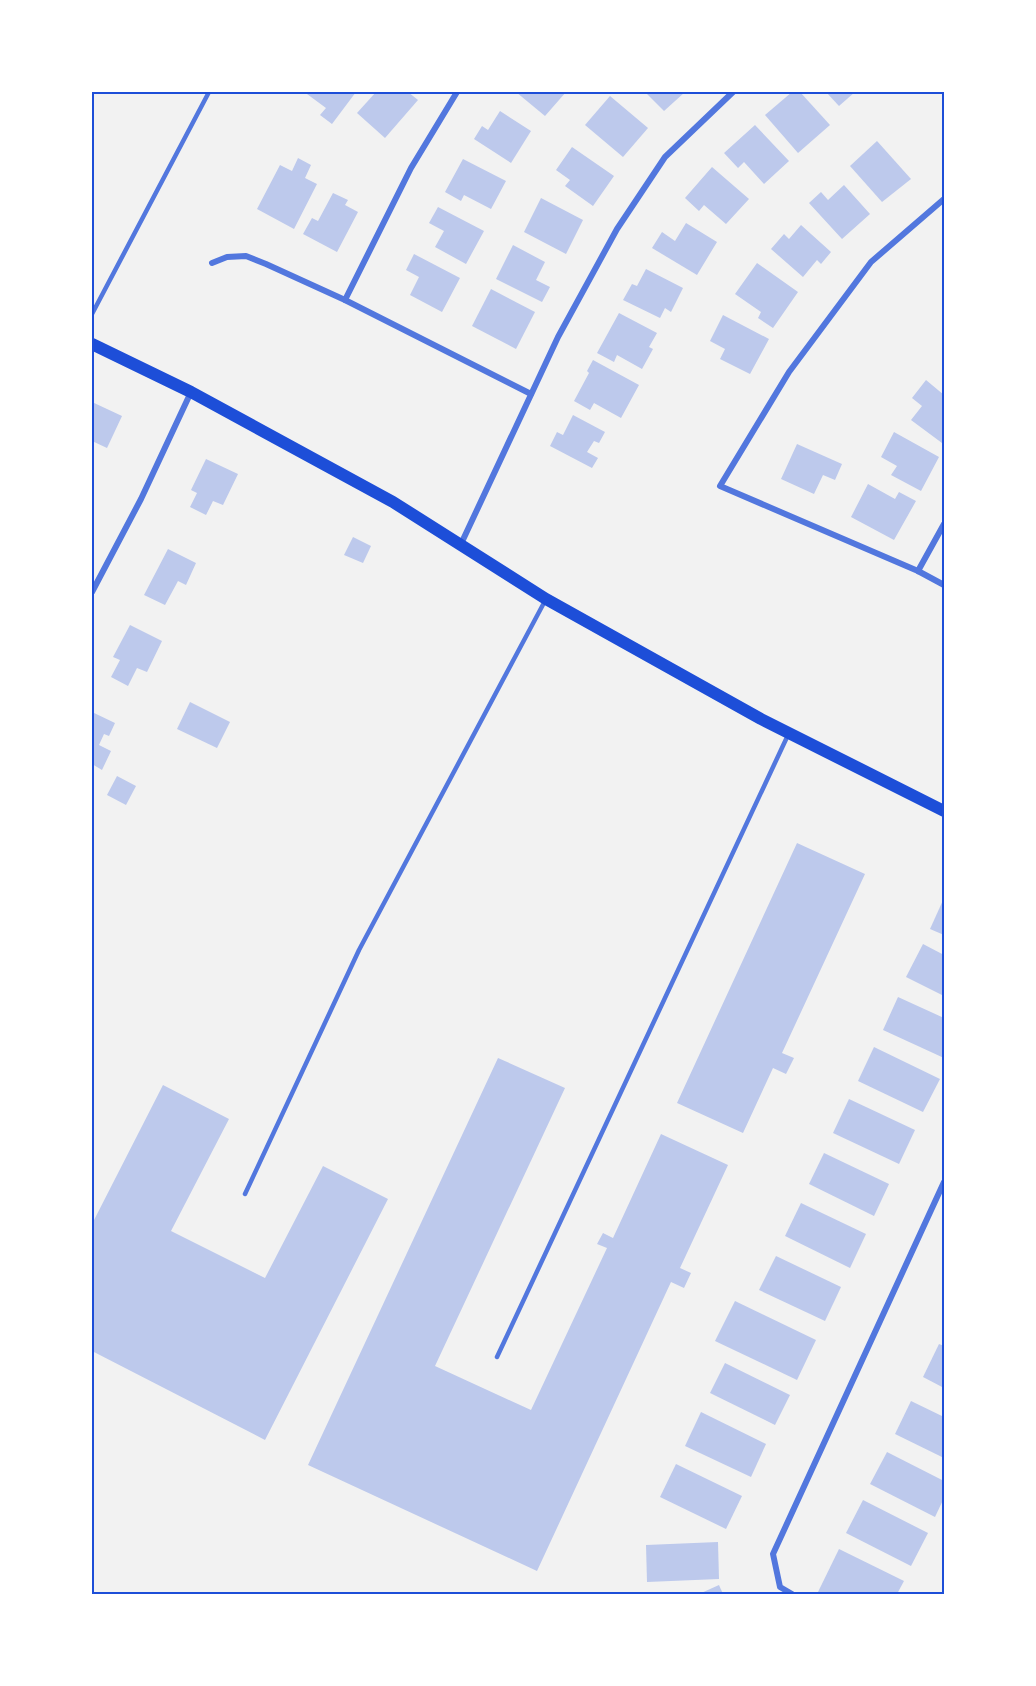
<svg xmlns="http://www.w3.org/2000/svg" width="1036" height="1686" font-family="'Work Sans',sans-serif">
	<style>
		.building { fill: #bdc9ec }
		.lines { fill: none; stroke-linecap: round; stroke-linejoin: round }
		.service { stroke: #5277de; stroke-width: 4.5 }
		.minor { stroke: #5277de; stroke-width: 6 }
		.secondary { stroke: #1d4ed8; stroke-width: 12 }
		.neatline { fill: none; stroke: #1d4ed8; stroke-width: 2 }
	</style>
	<rect width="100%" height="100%" fill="#f2f2f2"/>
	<g class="building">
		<polygon points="310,92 356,92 332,124 320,115 326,108 307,94"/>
		<polygon points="376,92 408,92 418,100 385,138 357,113"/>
		<polygon points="516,92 566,92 545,116"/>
		<polygon points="645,92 685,92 664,111"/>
		<polygon points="792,92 800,92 830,125 798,153 765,115"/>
		<polygon points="826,92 855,92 839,106"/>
		<polygon points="610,96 648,128 623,157 585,125"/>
		<polygon points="500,111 531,131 511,163 474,139 482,126 488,130"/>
		<polygon points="755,125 789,161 764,184 744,162 738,168 724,153"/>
		<polygon points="877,141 911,179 882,202 850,166"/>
		<polygon points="572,147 614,176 593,206 565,186 570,180 556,170"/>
		<polygon points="298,158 311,165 305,178 317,184 294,229 257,209 280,165 292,171"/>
		<polygon points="463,159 506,181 491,209 464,195 461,201 445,192"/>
		<polygon points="712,167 749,199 726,224 704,205 699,211 685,198"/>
		<polygon points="844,185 870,214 842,239 809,203 821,192 828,200"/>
		<polygon points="333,193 348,200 345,205 358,212 337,252 303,234 312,218 318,221"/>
		<polygon points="541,198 583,220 566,254 524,232"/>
		<polygon points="438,207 484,231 466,264 435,247 444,231 429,223"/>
		<polygon points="686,223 717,242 697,275 652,248 662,232 675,241"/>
		<polygon points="801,225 831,252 821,264 817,260 803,277 771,249 784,234 789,239"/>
		<polygon points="513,245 545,262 536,280 550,287 542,302 496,279"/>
		<polygon points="414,254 460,278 442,312 410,295 419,277 406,270"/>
		<polygon points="757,263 798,292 773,328 758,318 761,312 735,294"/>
		<polygon points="646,269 683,288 671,312 665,308 660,318 623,300 632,284 637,286"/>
		<polygon points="491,289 535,312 516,349 472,326"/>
		<polygon points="619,313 657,333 649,347 653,349 642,369 617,355 614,362 597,353"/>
		<polygon points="723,315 769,339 750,374 720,359 725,349 710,341"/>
		<polygon points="593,360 639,385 621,418 594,403 590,410 574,401 589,373 587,371"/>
		<polygon points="926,380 944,395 944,440 942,443 911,420 922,406 912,398"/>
		<polygon points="92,402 122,416 107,448 92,441"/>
		<polygon points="573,415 605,432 599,443 594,441 587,452 598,458 592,468 550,446 557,432 563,435"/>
		<polygon points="894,432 939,457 921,491 891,475 897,466 881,457"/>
		<polygon points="797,444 842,464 835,480 823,475 814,494 781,479"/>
		<polygon points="206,459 238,474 223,505 213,501 206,515 190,507 197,493 191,490"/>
		<polygon points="868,484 895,499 899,492 916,501 894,540 851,517"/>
		<polygon points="353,537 371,546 363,563 344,555"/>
		<polygon points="168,549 196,563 186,585 178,581 165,605 144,595"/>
		<polygon points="130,625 162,641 147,672 137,668 128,686 111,677 120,660 113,657"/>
		<polygon points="190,702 230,722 217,748 177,729"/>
		<polygon points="92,712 115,723 109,736 104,734 99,745 111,751 102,770 92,764"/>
		<polygon points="117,776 136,786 126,805 107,795"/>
		<polygon points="797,843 865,874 782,1053 794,1058 786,1074 773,1068 743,1133 677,1103"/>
		<polygon points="944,898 944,935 930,929"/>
		<polygon points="923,944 944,955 944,996 906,977"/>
		<polygon points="898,997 944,1018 944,1058 883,1030"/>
		<polygon points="874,1047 940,1079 923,1112 858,1081"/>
		<polygon points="498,1058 565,1088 435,1366 531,1410 607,1248 597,1244 603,1233 613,1238 661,1134 728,1165 680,1268 691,1273 684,1288 671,1282 537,1571 308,1465"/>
		<polygon points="163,1085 229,1119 171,1231 265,1278 323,1166 388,1199 265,1440 92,1351 92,1224"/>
		<polygon points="849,1099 915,1130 899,1164 833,1133"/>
		<polygon points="824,1153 889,1184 874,1216 809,1184"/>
		<polygon points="801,1203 866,1234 850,1268 785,1236"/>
		<polygon points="776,1256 841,1287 825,1321 759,1290"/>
		<polygon points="735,1301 816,1340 797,1380 715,1341"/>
		<polygon points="939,1344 944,1346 944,1388 923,1377"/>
		<polygon points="725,1363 790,1395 775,1425 710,1393"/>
		<polygon points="911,1401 944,1417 944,1458 895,1434"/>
		<polygon points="701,1412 766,1444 751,1477 685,1446"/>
		<polygon points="887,1452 944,1481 944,1498 935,1517 870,1484"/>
		<polygon points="676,1464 742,1496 726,1529 660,1497"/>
		<polygon points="863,1500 928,1533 911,1566 846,1533"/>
		<polygon points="718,1542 719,1579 647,1582 646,1545"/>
		<polygon points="839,1549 904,1581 897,1594 822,1594 818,1592"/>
		<polygon points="719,1585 723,1594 699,1594"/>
	</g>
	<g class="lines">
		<g class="service">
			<polyline points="92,314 209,92"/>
			<polyline points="245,1194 359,950 546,599"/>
			<polyline points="497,1357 788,735"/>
		</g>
		<g class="minor">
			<polyline points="944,199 871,262 789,372 720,486 918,571 944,585"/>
			<polyline points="212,263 227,257 246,256 266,264 345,300 531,394"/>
			<polyline points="345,300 411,168 457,92"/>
			<polyline points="461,544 558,337 617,229 665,157 733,92"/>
			<polyline points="918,571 944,524"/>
			<polyline points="92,592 141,499 191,392"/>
			<polyline points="792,1594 780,1587 773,1554 944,1182"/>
		</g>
		<polyline class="secondary" points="92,344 191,392 393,502 546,599 761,719 944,811"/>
	</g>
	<rect width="1036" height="1686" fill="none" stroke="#ffffff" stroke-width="186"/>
	<rect x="93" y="93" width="850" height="1500" class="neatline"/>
</svg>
